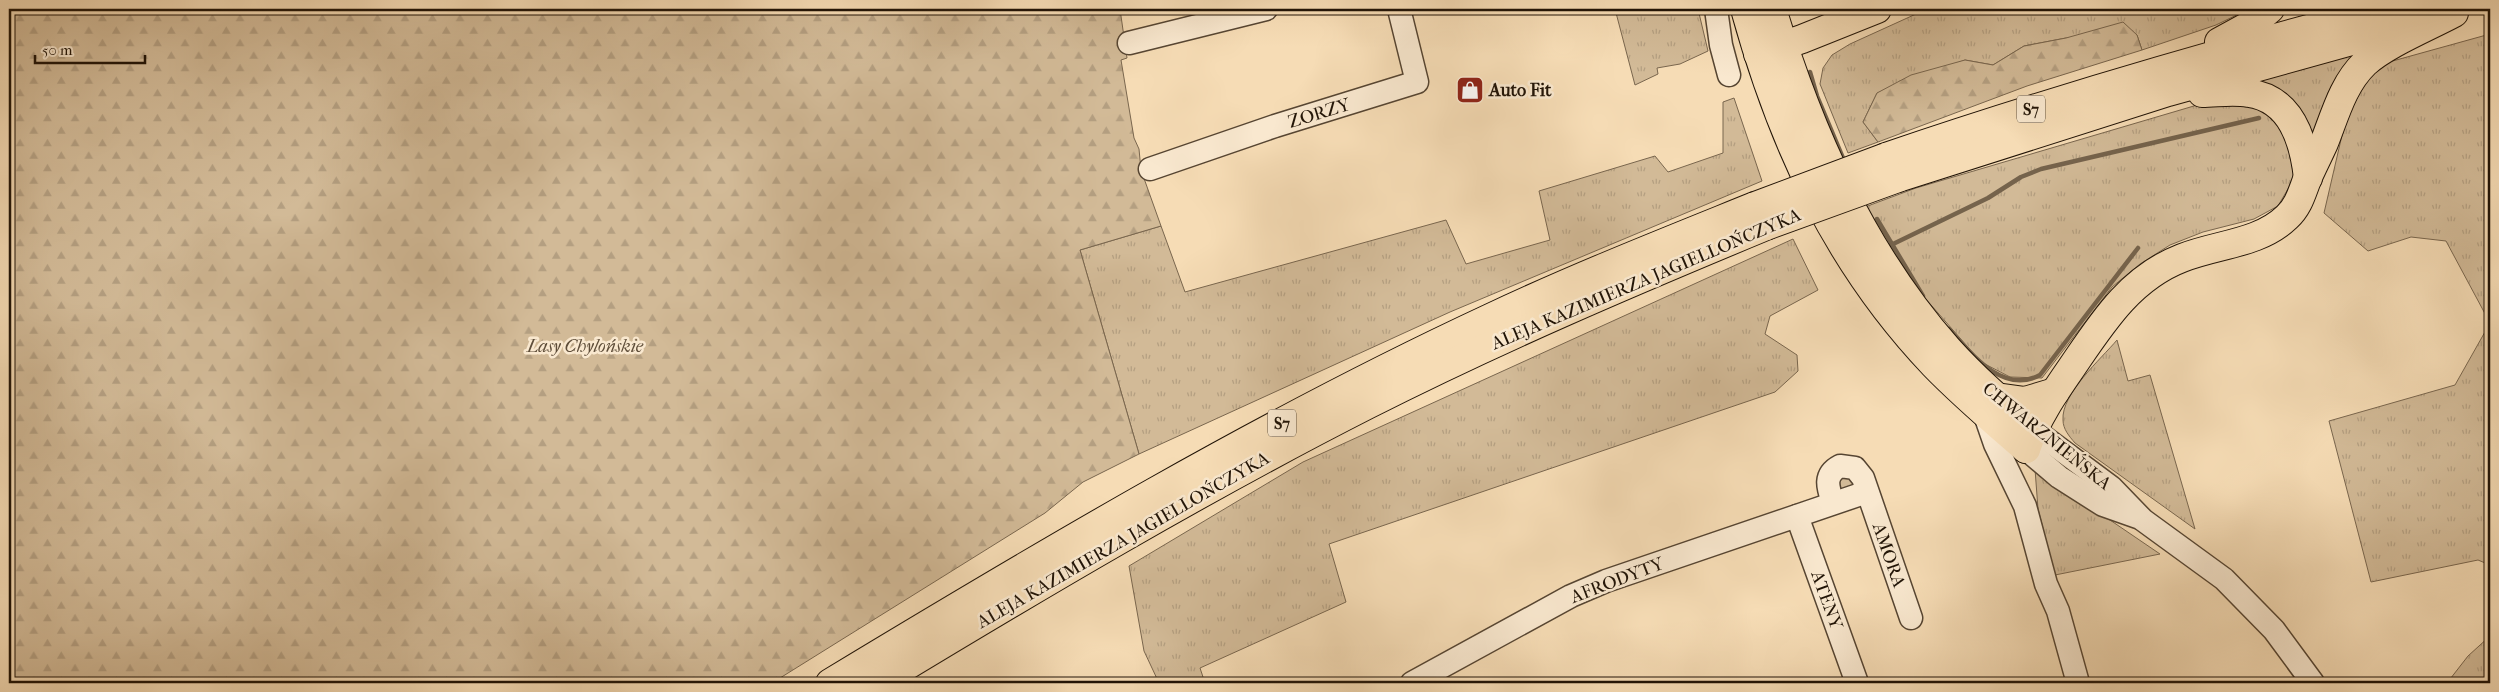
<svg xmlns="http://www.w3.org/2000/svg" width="2499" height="692" font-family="'IM FELL French Canon',serif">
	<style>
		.grass { fill: url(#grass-tufts); stroke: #79664e }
		.forest { fill: url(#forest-firs); stroke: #79664e }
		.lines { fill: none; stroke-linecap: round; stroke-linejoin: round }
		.stream { stroke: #75634c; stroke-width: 4.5 }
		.minor-casing { stroke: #564532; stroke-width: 25 }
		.major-casing { stroke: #201306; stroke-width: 30 }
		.highway-casing { stroke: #201306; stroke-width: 30 }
		.minor { stroke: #f9e8cf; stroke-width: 22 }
		.major { stroke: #f6dcb5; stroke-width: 28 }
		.highway { stroke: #f6dcb5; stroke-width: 28 }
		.highway-bridge-casing { stroke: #201306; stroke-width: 30; stroke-linecap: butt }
		.highway-bridge { stroke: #f6dcb5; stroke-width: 28 }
		.labels { text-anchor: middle; stroke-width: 5; stroke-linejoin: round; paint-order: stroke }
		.shield { fill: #f9e8cf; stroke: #615342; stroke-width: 1 }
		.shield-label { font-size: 16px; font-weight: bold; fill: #201306 }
		.poi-label { font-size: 18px; font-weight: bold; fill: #201306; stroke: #f9e8cf; text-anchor: start }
		.street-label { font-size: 18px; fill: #201306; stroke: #f9e8cf }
		.park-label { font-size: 18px; font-style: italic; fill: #5e4d39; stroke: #f9e8cf }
	</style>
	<defs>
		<pattern id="grass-tufts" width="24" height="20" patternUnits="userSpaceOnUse" patternTransform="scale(1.25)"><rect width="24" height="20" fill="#d2ba97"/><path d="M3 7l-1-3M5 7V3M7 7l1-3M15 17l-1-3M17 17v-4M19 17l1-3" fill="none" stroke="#b49f81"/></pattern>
		<pattern id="forest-firs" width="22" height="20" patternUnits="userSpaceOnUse" patternTransform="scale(1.25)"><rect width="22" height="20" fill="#d2ba97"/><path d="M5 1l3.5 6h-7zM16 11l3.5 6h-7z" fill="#b49f81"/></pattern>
	</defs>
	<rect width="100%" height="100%" fill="#f6dcb5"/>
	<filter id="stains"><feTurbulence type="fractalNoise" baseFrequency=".004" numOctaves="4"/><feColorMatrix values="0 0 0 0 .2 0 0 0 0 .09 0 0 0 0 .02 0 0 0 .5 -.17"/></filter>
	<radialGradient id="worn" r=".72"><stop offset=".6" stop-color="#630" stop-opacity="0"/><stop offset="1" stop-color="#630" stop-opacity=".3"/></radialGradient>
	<g class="grass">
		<polygon points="1615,9 1698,9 1708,51 1680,64 1657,68 1658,74 1635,85"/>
		<polygon points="1927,9 2249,9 2216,25 2142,50 2137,35 2066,38 2024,46 1993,65 1965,60 1877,93 1863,122 1878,142 1848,153 1820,84 1823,68 1832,55 1850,44"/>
		<polygon points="2490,34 2490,565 2478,560 2371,582 2329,421 2455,385 2490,323 2446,241 2411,237 2368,251 2324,213 2346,118 2370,75 2389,62"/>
		<polygon points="2357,54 2311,150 2252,82"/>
		<polygon points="1734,98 1762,181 1450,312 1139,454 1080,250 1161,226 1185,292 1446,220 1466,264 1550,240 1539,191 1655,156 1668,172 1723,153 1723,102"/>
		<polygon points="2204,103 2258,103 2293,139 2295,177 2278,206 2254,219 2203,232 2170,245 2140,264 2112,287 2042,378 2010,377 1981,362 1924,297 1892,252 1865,207 1916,188"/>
		<polygon points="1793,239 1818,290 1770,316 1765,334 1797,355 1798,371 1775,392 1329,544 1346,602 1200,668 1203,677 1196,683 1159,683 1144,651 1129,566 1303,462"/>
		<path d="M 2117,340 L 2128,381 L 2150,375 L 2195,529 L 2075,443 C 2069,436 2063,429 2063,420 C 2061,394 2101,359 2117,340 Z"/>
		<polygon points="2035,469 2160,554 2055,575 2038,509"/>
		<polygon points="1845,473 1857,480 1845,496 1833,480"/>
		<polygon points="2490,636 2490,683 2447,683 2468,656"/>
	</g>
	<g class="forest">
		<polygon points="9,9 1120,9 1127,58 1121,60 1134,138 1139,149 1141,170 1161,226 1080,250 1139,454 1083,482 1045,513 772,683 9,683"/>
		<polygon points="2123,22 2137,35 2142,50 2027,86 1878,142 1863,122 1877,93 1911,75 1965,60 1993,65 2024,46 2066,38"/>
	</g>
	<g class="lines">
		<g class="stream">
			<polyline points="1810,72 1817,96 1843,158"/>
			<polyline points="1877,219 1923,296"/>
			<polyline points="1891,245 1988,198 2021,177 2041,169 2259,118"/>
			<path d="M 1949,329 C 1971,354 2003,395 2040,375 L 2138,248"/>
		</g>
		<g class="minor-casing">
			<g id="minor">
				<polyline points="1716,9 1721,45 1729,75"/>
				<polyline points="1129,43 1266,9"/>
				<polyline points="1150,169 1275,126 1417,82 1399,9"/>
				<polyline points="1985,415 1995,444 2025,506 2046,584 2058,611 2078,683"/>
				<polyline points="2033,429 2111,487 2143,520 2224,579 2274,630 2313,683"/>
				<polyline points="2026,449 2059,477 2103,505 2137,517"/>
				<path d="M 1833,503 C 1828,488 1823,475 1840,466 L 1855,468 L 1863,478 L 1911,618"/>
				<polyline points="1797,516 1857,683"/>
				<polyline points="1412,683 1571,596 1606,581 1867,492"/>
			</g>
		</g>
		<g class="major-casing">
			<g id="major">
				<path d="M 1745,9 C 1782,143 1837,263 1934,365 C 1963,395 1995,422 2026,449"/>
				<path d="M 1772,9 C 1809,131 1862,252 1948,349 C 1974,378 2003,403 2033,429"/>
			</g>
		</g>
		<g class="highway-casing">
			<g id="highway">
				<polyline points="2219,42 2252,24 2270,9"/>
				<polyline points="1758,54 1802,39 1877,9"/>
				<path d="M 2202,93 C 2217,93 2233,90 2249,93 C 2292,99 2304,142 2308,178"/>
				<path d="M 1886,157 C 2050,101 2216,53 2383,9"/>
				<polyline points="1898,178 2168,92 2409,25"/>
				<polyline points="1996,397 2025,401 2055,392"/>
				<path d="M 2026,449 C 2036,419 2054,393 2072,367 C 2102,323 2130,278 2182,258 C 2217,244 2259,244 2287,217 C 2299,206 2302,192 2308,177 C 2313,166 2319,154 2324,143 C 2335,115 2343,84 2365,63 C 2386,44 2428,27 2454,13"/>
				<path d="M 830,683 C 1045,553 1262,424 1490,318 C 1577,277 1666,242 1755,206"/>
				<path d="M 878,683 C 1038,586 1200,490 1367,405 C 1497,339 1631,282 1766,226"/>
			</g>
		</g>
		<use href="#minor" class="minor"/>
		<use href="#major" class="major"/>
		<use href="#highway" class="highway"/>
		<g class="highway-bridge-casing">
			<g id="highway-bridge">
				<polyline points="1755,206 1886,157"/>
				<polyline points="1766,226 1898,178"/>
			</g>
		</g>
		<use href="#highway-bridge" class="highway-bridge"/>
	</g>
	<defs>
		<g id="shop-square" transform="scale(1.4375)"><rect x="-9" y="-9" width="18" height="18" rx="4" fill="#8f2418" stroke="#f9e8cf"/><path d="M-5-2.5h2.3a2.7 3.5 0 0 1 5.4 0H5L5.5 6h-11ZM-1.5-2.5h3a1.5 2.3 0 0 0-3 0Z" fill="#fff"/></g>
	</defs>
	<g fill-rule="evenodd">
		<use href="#shop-square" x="1470" y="90"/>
	</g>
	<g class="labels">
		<g class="shield">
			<rect x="2017" y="95.5" width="28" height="27" rx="4"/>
			<rect x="1268" y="409.5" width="28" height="27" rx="4"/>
		</g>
		<g class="shield-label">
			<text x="2031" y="115">S7</text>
			<text x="1282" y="429">S7</text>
		</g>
		<g class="poi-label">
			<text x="1489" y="96">Auto Fit</text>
		</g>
		<g class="street-label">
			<text transform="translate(1319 113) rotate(-17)" y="6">ZORZY</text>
			<text transform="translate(1646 279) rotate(-23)" y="6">ALEJA KAZIMIERZA JAGIELLOŃCZYKA</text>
			<text transform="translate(2047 436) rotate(39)" y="6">CHWARZNIEŃSKA</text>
			<text transform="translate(1123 540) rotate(-30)" y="6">ALEJA KAZIMIERZA JAGIELLOŃCZYKA</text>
			<text transform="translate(1889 555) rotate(71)" y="6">AMORA</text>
			<text transform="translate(1617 580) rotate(-21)" y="6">AFRODYTY</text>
			<text transform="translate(1827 600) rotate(70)" y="6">ATENY</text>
		</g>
		<g class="park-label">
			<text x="585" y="352">Lasy Chylońskie</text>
		</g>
	</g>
	<rect width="2499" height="692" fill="none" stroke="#f6dcb5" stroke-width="30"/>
	<rect x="10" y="10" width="2479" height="672" fill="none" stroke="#201306" stroke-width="2.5"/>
	<rect x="15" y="15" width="2469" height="662" fill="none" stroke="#201306"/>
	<path d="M35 55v8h110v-8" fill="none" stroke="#201306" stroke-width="2.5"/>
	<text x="42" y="55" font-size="15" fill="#201306" stroke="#f9e8cf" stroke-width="4" paint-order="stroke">50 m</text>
	<rect width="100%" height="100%" filter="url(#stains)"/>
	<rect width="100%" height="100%" fill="url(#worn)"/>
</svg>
